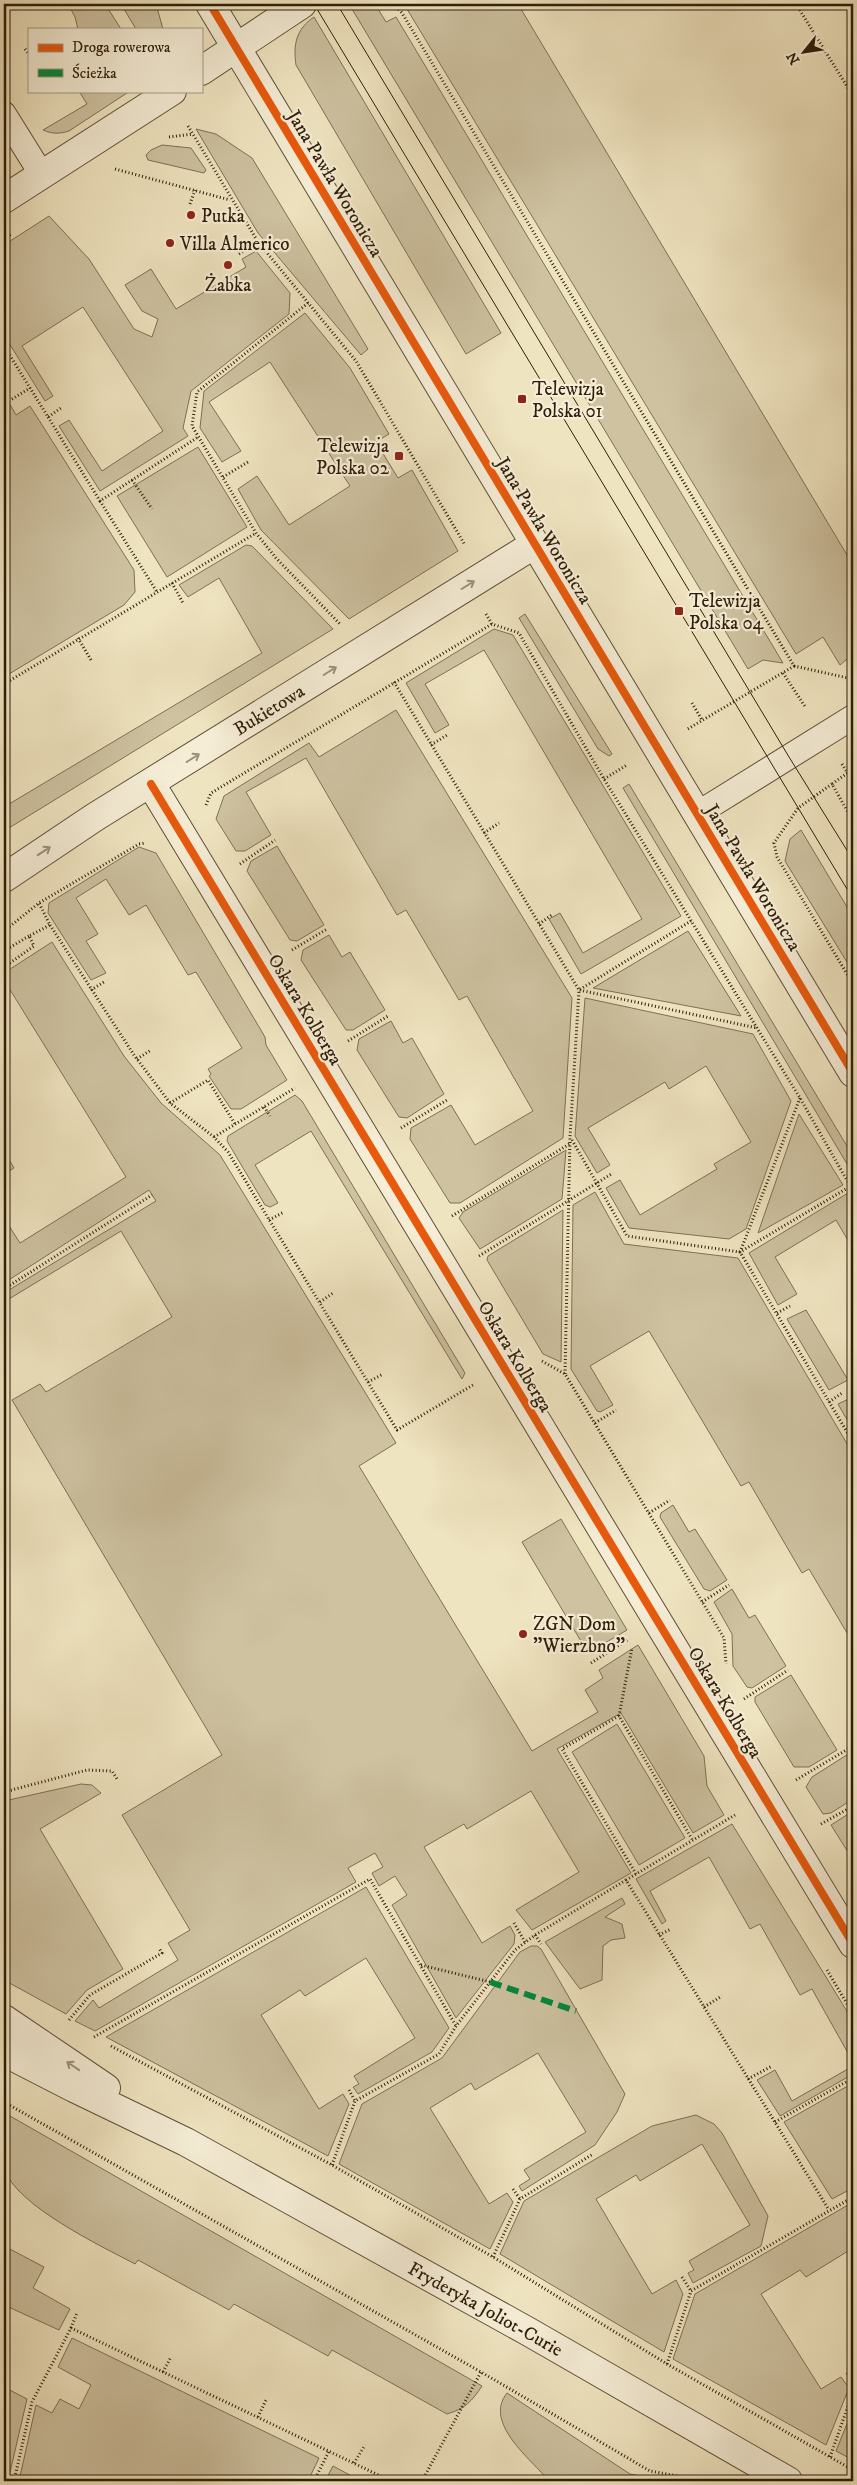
<svg xmlns="http://www.w3.org/2000/svg" width="857" height="2485" font-family="'IM FELL DW Pica',serif">
	<style>
		.green { fill: #cec2a1; stroke: #7e7055 }
		.lines { fill: none; stroke-linecap: round; stroke-linejoin: round }
		.service-casing { stroke: #5f5037; stroke-width: 26 }
		.minor-casing { stroke: #5f5037; stroke-width: 30 }
		.tertiary-casing { stroke: #5f5037; stroke-width: 30 }
		.path { stroke: #2f1e09; stroke-width: 3; stroke-dasharray: 1 2.5; stroke-linecap: butt }
		.service { stroke: #f5edd6; stroke-width: 24 }
		.minor { stroke: #f5edd6; stroke-width: 28 }
		.tertiary { stroke: #f5edd6; stroke-width: 28 }
		.tram { stroke: #2f1e09; stroke-width: 1 }
		.quiet { stroke: #00873e; stroke-width: 6; stroke-dasharray: 12 6; stroke-linecap: butt }
		.cycleway-casing { stroke: #f5edd6; stroke-width: 11 }
		.cycleway { stroke: #e8590c; stroke-width: 8 }
		.oneway { stroke: #9c907a }
		.poi-dot { fill: #8f2418; stroke: #f5edd6; stroke-width: 2 }
		.labels { text-anchor: middle; stroke-width: 4.5; stroke-linejoin: round; paint-order: stroke }
		.street-label { font-size: 19px; fill: #2f1e09; stroke: #f5edd6 }
		.poi-label { font-size: 19px; fill: #2f1e09; stroke: #f5edd6; text-anchor: start }
	</style>
	<rect width="100%" height="100%" fill="#efe4c0"/>
	<filter id="stains"><feTurbulence type="fractalNoise" baseFrequency=".004" numOctaves="4"/><feColorMatrix values="0 0 0 0 .2 0 0 0 0 .09 0 0 0 0 .02 0 0 0 .5 -.17"/></filter>
	<radialGradient id="worn" r=".72"><stop offset=".6" stop-color="#630" stop-opacity="0"/><stop offset="1" stop-color="#630" stop-opacity=".3"/></radialGradient>
	<g class="green">
		<polygon points="68,4 105,4 121,29 78,29 75,17"/>
		<polygon points="121,4 156,4 163,29 136,29"/>
		<polygon points="349,4 375,4 386,22 396,17 783,663 763,660 748,669"/>
		<polygon points="404,4 518,4 853,565 853,654 840,665 823,637 796,654"/>
		<path d="M 314,17 L 501,333 L 466,354 L 296,65 C 293,45 296,29 314,17 Z"/>
		<path d="M 79,91 L 130,91 L 69,131 C 60,134 52,134 43,130 L 87,104 Z"/>
		<polygon points="196,129 216,134 252,158 368,349 361,355 258,233"/>
		<polygon points="162,145 191,148 206,170 204,173 148,160 146,155 151,150"/>
		<polygon points="49,216 89,259 134,329 152,337 158,319 142,311 125,285 151,269 176,309 246,267 242,259 256,251 290,293 289,314 191,391 183,428 188,436 100,491 59,426 69,420 102,471 163,431 83,307 22,346 53,396 45,401 4,335 4,245"/>
		<polygon points="305,313 350,368 389,434 376,442 398,478 412,470 458,551 349,619 261,530 238,489 257,476 289,525 350,486 270,362 209,402 241,451 222,462 200,428 204,391"/>
		<polygon points="4,394 16,415 30,406 134,570 135,592 124,605 4,677"/>
		<polygon points="198,447 247,527 167,577 117,496"/>
		<polygon points="246,545 252,546 333,629 4,831 4,807 262,653 219,578 188,597 179,585"/>
		<polygon points="525,614 612,754 609,756 598,749 519,618"/>
		<polygon points="494,629 513,635 681,916 581,974 549,919 560,913 583,953 642,919 484,650 425,684 449,725 435,733 406,683"/>
		<polygon points="396,710 572,998 563,1138 460,1203 450,1203 410,1139 411,1128 451,1105 475,1145 533,1111 467,996 459,1000 406,910 397,915 306,758 246,792 271,835 245,851 236,851 216,819 224,796 309,743 319,757"/>
		<polygon points="629,784 853,1156 853,1174 623,788"/>
		<polygon points="801,830 853,917 853,972 785,861 790,839"/>
		<polygon points="277,846 324,925 297,941 290,940 247,871 251,861"/>
		<polygon points="139,847 156,853 265,1037 266,1045 287,1080 241,1109 231,1109 209,1076 211,1074 208,1069 242,1048 196,972 188,975 146,905 129,915 106,879 76,898 98,934 86,941 106,973 91,980 48,913 49,903"/>
		<polygon points="688,931 741,1016 593,988"/>
		<polygon points="329,935 342,957 350,952 385,1010 353,1030 346,1030 301,960 303,950"/>
		<polygon points="52,942 124,1056 161,1103 220,1155 396,1443 359,1466 532,1751 598,1712 585,1690 603,1678 599,1670 638,1645 704,1756 707,1786 724,1815 693,1833 621,1713 557,1749 631,1873 532,1930 516,1910 579,1872 531,1791 467,1829 464,1824 424,1847 482,1943 510,1926 515,1935 514,1944 456,2018 392,1905 407,1895 395,1876 379,1886 372,1873 383,1867 375,1853 348,1868 356,1882 95,2031 75,2021 93,2000 99,2008 178,1960 168,1943 190,1930 122,1815 222,1755 12,1400 40,1384 46,1392 172,1317 121,1231 4,1302 4,1293 156,1201 149,1190 4,1283 4,1218 20,1243 126,1177 4,980 4,973"/>
		<polygon points="585,998 753,1034 791,1101 746,1229 729,1239 629,1228 606,1188 620,1180 640,1215 717,1169 714,1164 751,1142 706,1066 669,1089 665,1082 588,1128 610,1165 597,1173 575,1136"/>
		<polygon points="391,1021 403,1043 412,1038 444,1094 407,1118 399,1117 357,1050 359,1039"/>
		<polygon points="295,1095 302,1101 465,1373 462,1379 311,1131 255,1165 278,1203 270,1207 265,1205 227,1141 228,1136"/>
		<polygon points="799,1114 843,1185 758,1233"/>
		<polygon points="566,1150 562,1199 480,1249 459,1218 463,1212"/>
		<polygon points="8,1158 14,1168 4,1174 4,1161"/>
		<polygon points="595,1192 624,1244 738,1258 853,1454 853,1643 809,1569 802,1573 749,1482 741,1486 649,1331 590,1366 613,1405 600,1412 597,1411 571,1369 573,1205"/>
		<polygon points="848,1193 853,1201 853,1249 836,1220 775,1257 797,1294 778,1305 749,1253"/>
		<polygon points="563,1210 561,1362 543,1354 487,1260 488,1256"/>
		<polygon points="806,1310 848,1380 829,1390 787,1319"/>
		<polygon points="853,1397 853,1430 838,1404"/>
		<polygon points="673,1505 689,1532 695,1529 727,1580 710,1591 704,1589 660,1517 661,1513"/>
		<polygon points="561,1519 627,1630 588,1653 522,1542"/>
		<polygon points="732,1589 749,1618 755,1615 786,1666 752,1688 747,1687 733,1666 732,1634 714,1602"/>
		<polygon points="791,1675 837,1750 809,1767 794,1767 755,1702 755,1697"/>
		<polygon points="617,1724 685,1838 639,1865 572,1752"/>
		<polygon points="853,1751 853,1799 831,1813 823,1814 806,1787 812,1777"/>
		<polygon points="81,1784 92,1785 101,1793 40,1829 123,1969 87,1990 66,2014 4,1980 4,1801"/>
		<polygon points="853,1811 853,1860 831,1825"/>
		<polygon points="732,1824 853,2021 853,2062 812,1989 800,1995 760,1924 750,1929 709,1857 650,1891 666,1921 662,1924 636,1879"/>
		<polygon points="366,1887 449,2028 432,2052 358,2094 353,2087 359,2084 354,2076 415,2038 366,1958 305,1996 300,1990 261,2015 319,2109 343,2094 349,2104 328,2156 106,2037"/>
		<polygon points="622,1898 625,1904 605,1917 622,1924 625,1938 611,1940 603,1946 602,1980 580,1989 545,1942"/>
		<polygon points="531,1946 537,1946 541,1949 625,2094 617,2112 595,2145 522,2191 519,2186 530,2179 524,2170 586,2132 538,2053 475,2090 471,2083 430,2108 489,2204 507,2193 513,2202 490,2249 339,2164 362,2104 442,2058 520,1952"/>
		<polygon points="853,2066 853,2074 780,2116 757,2080 775,2070 792,2101"/>
		<polygon points="853,2083 853,2190 847,2191 832,2199 784,2122"/>
		<polygon points="696,2115 714,2124 722,2133 768,2216 761,2246 693,2283 688,2273 694,2270 689,2261 750,2225 702,2144 640,2181 636,2175 596,2199 652,2294 676,2280 683,2294 664,2352 500,2254 524,2201 652,2126"/>
		<path d="M 10,2116 L 482,2386 C 472,2401 465,2409 447,2414 L 332,2350 L 328,2356 L 234,2304 L 229,2310 L 138,2260 L 135,2264 C 101,2246 17,2206 4,2169 C 0,2155 6,2130 10,2116 Z"/>
		<polygon points="853,2202 853,2248 806,2277 800,2270 761,2294 821,2389 841,2377 849,2388 826,2445 673,2359 695,2294"/>
		<polygon points="4,2246 44,2267 33,2288 70,2309 59,2330 4,2305"/>
		<polygon points="72,2338 319,2458 308,2481 87,2481 83,2478 80,2481 19,2481 36,2405 52,2413 60,2399 79,2409 91,2385 58,2367"/>
		<polygon points="4,2387 27,2399 8,2481 4,2481"/>
		<path d="M 507,2393 L 630,2474 L 666,2481 L 549,2481 C 531,2459 483,2423 507,2393 Z"/>
		<polygon points="853,2409 853,2460 836,2451"/>
		<polygon points="333,2466 361,2481 325,2481"/>
	</g>
	<g class="lines">
		<g class="service-casing">
			<g id="service">
				<polyline points="4,114 42,175"/>
				<polyline points="697,814 853,717"/>
			</g>
		</g>
		<g class="minor-casing">
			<g id="minor">
				<polyline points="201,71 302,4"/>
				<polyline points="4,199 172,91"/>
				<polyline points="151,784 853,1944"/>
				<path id="s1" d="M 4,878 L 95,817 L 535,544"/>
				<polyline points="4,2019 106,2088"/>
				<path id="s2" d="M 4,2052 L 74,2088 L 186,2142 L 529,2332 L 788,2481"/>
			</g>
		</g>
		<g class="tertiary-casing">
			<polyline id="tertiary" points="210,4 853,1073"/>
		</g>
		<g class="path">
			<polyline points="394,4 402,13 794,666 686,730"/>
			<polyline points="796,4 853,96"/>
			<polyline points="25,49 29,54"/>
			<polyline points="188,126 258,242 356,361 465,545"/>
			<polyline points="169,137 193,134"/>
			<polyline points="115,169 230,200"/>
			<polyline points="190,204 195,190"/>
			<polyline points="4,239 11,234"/>
			<polyline points="239,254 258,242"/>
			<polyline points="308,303 197,392 192,426 256,533 276,558 340,624"/>
			<polyline points="4,346 48,417 61,408"/>
			<polyline points="9,401 30,388"/>
			<polyline points="48,417 100,501 198,437"/>
			<polyline points="223,477 248,462"/>
			<polyline points="132,480 152,509"/>
			<polyline points="100,501 157,592"/>
			<polyline points="172,583 183,603"/>
			<polyline points="486,614 492,624 519,633 604,779 800,1098 853,1191"/>
			<polyline points="78,638 91,660"/>
			<polyline points="794,666 848,678 853,673"/>
			<polyline points="783,673 806,708"/>
			<polyline points="394,682 579,990 691,921"/>
			<polyline points="4,684 256,533"/>
			<polyline points="692,703 702,720"/>
			<polyline points="431,745 447,735"/>
			<polyline points="842,764 853,782"/>
			<polyline points="853,769 832,784 853,821"/>
			<polyline points="604,779 627,765"/>
			<polyline points="832,784 798,808 774,843 777,857 853,984"/>
			<polyline points="206,805 211,793 492,624"/>
			<polyline points="484,833 499,823"/>
			<polyline points="240,864 275,840"/>
			<polyline points="539,924 553,914"/>
			<polyline points="50,925 134,1055 170,1103 214,1137 228,1152 397,1430 473,1385"/>
			<polyline points="4,931 39,903 139,844 145,843"/>
			<polyline points="292,950 327,929"/>
			<polyline points="4,951 29,936"/>
			<polyline points="4,967 34,946 29,936 50,925 39,903"/>
			<polyline points="91,990 104,982"/>
			<polyline points="348,1041 388,1016"/>
			<polyline points="137,1059 151,1050"/>
			<polyline points="800,1098 740,1252 853,1442"/>
			<polyline points="170,1103 208,1080 235,1124"/>
			<polyline points="264,1107 270,1116"/>
			<polyline points="401,1128 447,1100"/>
			<polyline points="214,1137 295,1088"/>
			<polyline points="572,1140 627,1236 740,1252 851,1186"/>
			<polyline points="4,1154 9,1151"/>
			<polyline points="452,1216 571,1143"/>
			<polyline points="269,1220 284,1212"/>
			<polyline points="479,1256 613,1173"/>
			<polyline points="4,1289 152,1195"/>
			<polyline points="320,1302 333,1293"/>
			<polyline points="777,1313 790,1306"/>
			<polyline points="542,1361 565,1374 724,1638 726,1664"/>
			<polyline points="565,1374 570,1137 579,990 757,1028"/>
			<polyline points="368,1382 383,1374"/>
			<polyline points="829,1402 842,1393"/>
			<polyline points="595,1423 616,1410"/>
			<polyline points="649,1513 670,1500"/>
			<polyline points="702,1602 729,1585"/>
			<polyline points="591,1663 627,1640"/>
			<polyline points="744,1699 788,1670"/>
			<polyline points="619,1716 632,1648"/>
			<polyline points="796,1780 853,1746"/>
			<polyline points="4,1792 87,1770 112,1771 117,1779"/>
			<polyline points="821,1824 853,1806"/>
			<polyline points="636,1874 562,1749 619,1716 692,1839"/>
			<polyline points="626,1880 735,1815"/>
			<polyline points="514,1923 525,1942"/>
			<polyline points="535,1935 541,1944"/>
			<polyline points="659,1935 671,1929"/>
			<polyline points="421,1965 490,1982"/>
			<polyline points="827,1970 853,2014"/>
			<polyline points="704,2007 722,1996"/>
			<polyline points="69,2020 90,1995 162,1953 159,1948"/>
			<polyline points="94,2037 370,1879 456,2026"/>
			<polyline points="111,2046 332,2165 493,2257 667,2364 853,2470"/>
			<polyline points="748,2079 772,2066"/>
			<polyline points="349,2090 355,2101"/>
			<polyline points="4,2102 481,2372 650,2471 705,2481"/>
			<polyline points="775,2122 853,2078"/>
			<polyline points="332,2165 355,2101 439,2054 456,2026 515,1950 535,1935 626,1880 829,2210"/>
			<polyline points="513,2189 520,2199"/>
			<polyline points="493,2257 520,2199 593,2154"/>
			<polyline points="682,2277 691,2291"/>
			<polyline points="71,2328 77,2313"/>
			<polyline points="667,2364 691,2291 853,2197"/>
			<polyline points="163,2372 171,2357"/>
			<polyline points="847,2373 853,2384"/>
			<polyline points="258,2417 266,2400"/>
			<polyline points="830,2457 853,2392"/>
			<polyline points="354,2463 365,2445"/>
			<polyline points="14,2481 32,2402 71,2328 391,2481"/>
			<polyline points="314,2481 329,2451"/>
			<polyline points="422,2481 481,2372"/>
		</g>
		<use href="#service" class="service"/>
		<use href="#minor" class="minor"/>
		<use href="#tertiary" class="tertiary"/>
		<g class="tram">
			<polyline points="314,4 853,899"/>
			<polyline points="337,4 789,757 853,860"/>
		</g>
		<polyline class="quiet" points="490,1982 576,2011"/>
		<g class="cycleway-casing">
			<g id="cycleway">
				<polyline points="210,4 853,1073"/>
				<polyline points="151,784 853,1944"/>
			</g>
		</g>
		<use href="#cycleway" class="cycleway"/>
	</g>
	<defs><path id="oneway-shaft" d="M-6 0H5M1.5-3L5.5 0L1.5 3" fill="none" stroke-width="1.6" stroke-linecap="round" stroke-linejoin="round" transform="scale(1.25)"/></defs>
	<g class="oneway">
		<use href="#oneway-shaft" transform="translate(468 585) rotate(-32)"/>
		<use href="#oneway-shaft" transform="translate(330 671) rotate(-32)"/>
		<use href="#oneway-shaft" transform="translate(193 758) rotate(-32)"/>
		<use href="#oneway-shaft" transform="translate(44 851) rotate(-33)"/>
		<use href="#oneway-shaft" transform="translate(73 2066) rotate(-146)"/>
	</g>
	<g class="poi-dot">
		<circle cx="191" cy="215" r="5"/>
		<circle cx="170" cy="243" r="5"/>
		<circle cx="228" cy="265" r="5"/>
		<rect x="517" y="394" width="10" height="10" rx="2.5"/>
		<rect x="394" y="451" width="10" height="10" rx="2.5"/>
		<rect x="674" y="606" width="10" height="10" rx="2.5"/>
		<circle cx="523" cy="1634" r="5"/>
	</g>
	<g class="labels">
		<g class="street-label">
			<text transform="translate(336 183) rotate(59)" y="7">Jana Pawła Woronicza</text>
			<text transform="translate(545 530) rotate(59)" y="7">Jana Pawła Woronicza</text>
			<text dy="7" stroke="none"><textPath href="#s1" startOffset="314">Bukietowa</textPath></text>
			<text transform="translate(754 877) rotate(59)" y="7">Jana Pawła Woronicza</text>
			<text transform="translate(306 1009) rotate(59)" y="7">Oskara Kolberga</text>
			<text transform="translate(516 1356) rotate(59)" y="7">Oskara Kolberga</text>
			<text transform="translate(726 1702) rotate(59)" y="7">Oskara Kolberga</text>
			<text dy="7" stroke="none"><textPath href="#s2" startOffset="546">Fryderyka Joliot-Curie</textPath></text>
		</g>
		<g class="poi-label">
			<text x="201" y="222">Putka</text>
			<text x="180" y="250">Villa Almerico</text>
			<text x="228" y="291" text-anchor="middle">Żabka</text>
			<text x="532" y="395">Telewizja<tspan x="532" dy="22">Polska 01</tspan></text>
			<text x="389" y="452" text-anchor="end">Telewizja<tspan x="389" dy="22">Polska 02</tspan></text>
			<text x="689" y="607">Telewizja<tspan x="689" dy="22">Polska 04</tspan></text>
			<text x="533" y="1630">ZGN Dom<tspan x="533" dy="22">"Wierzbno"</tspan></text>
		</g>
	</g>
	<rect width="857" height="2485" fill="none" stroke="#efe4c0" stroke-width="20"/>
	<rect x="5" y="5" width="847" height="2475" fill="none" stroke="#2f1e09" stroke-width="2.5"/>
	<rect x="10" y="10" width="837" height="2465" fill="none" stroke="#2f1e09"/>
	<rect x="28" y="28" width="175" height="65" fill="#f5edd6" stroke="#a69a84"/>
	<rect x="38" y="44" width="25" height="8" fill="#e8590c" stroke="#a69a84"/>
	<text x="72" y="52" font-size="15" fill="#2f1e09">Droga rowerowa</text>
	<rect x="38" y="69" width="25" height="8" fill="#00873e" stroke="#a69a84"/>
	<text x="72" y="78" font-size="15" fill="#2f1e09">Ścieżka</text>
	<g transform="translate(804 52) rotate(240)" stroke="#f5edd6" stroke-width="4" paint-order="stroke">
	<path d="M0-4L9 19L0 12L-9 19Z" fill="#2f1e09"/>
	<text y="-8" font-size="14" font-weight="bold" text-anchor="middle" fill="#2f1e09">N</text>
	</g>
	<rect width="100%" height="100%" filter="url(#stains)"/>
	<rect width="100%" height="100%" fill="url(#worn)"/>
</svg>
